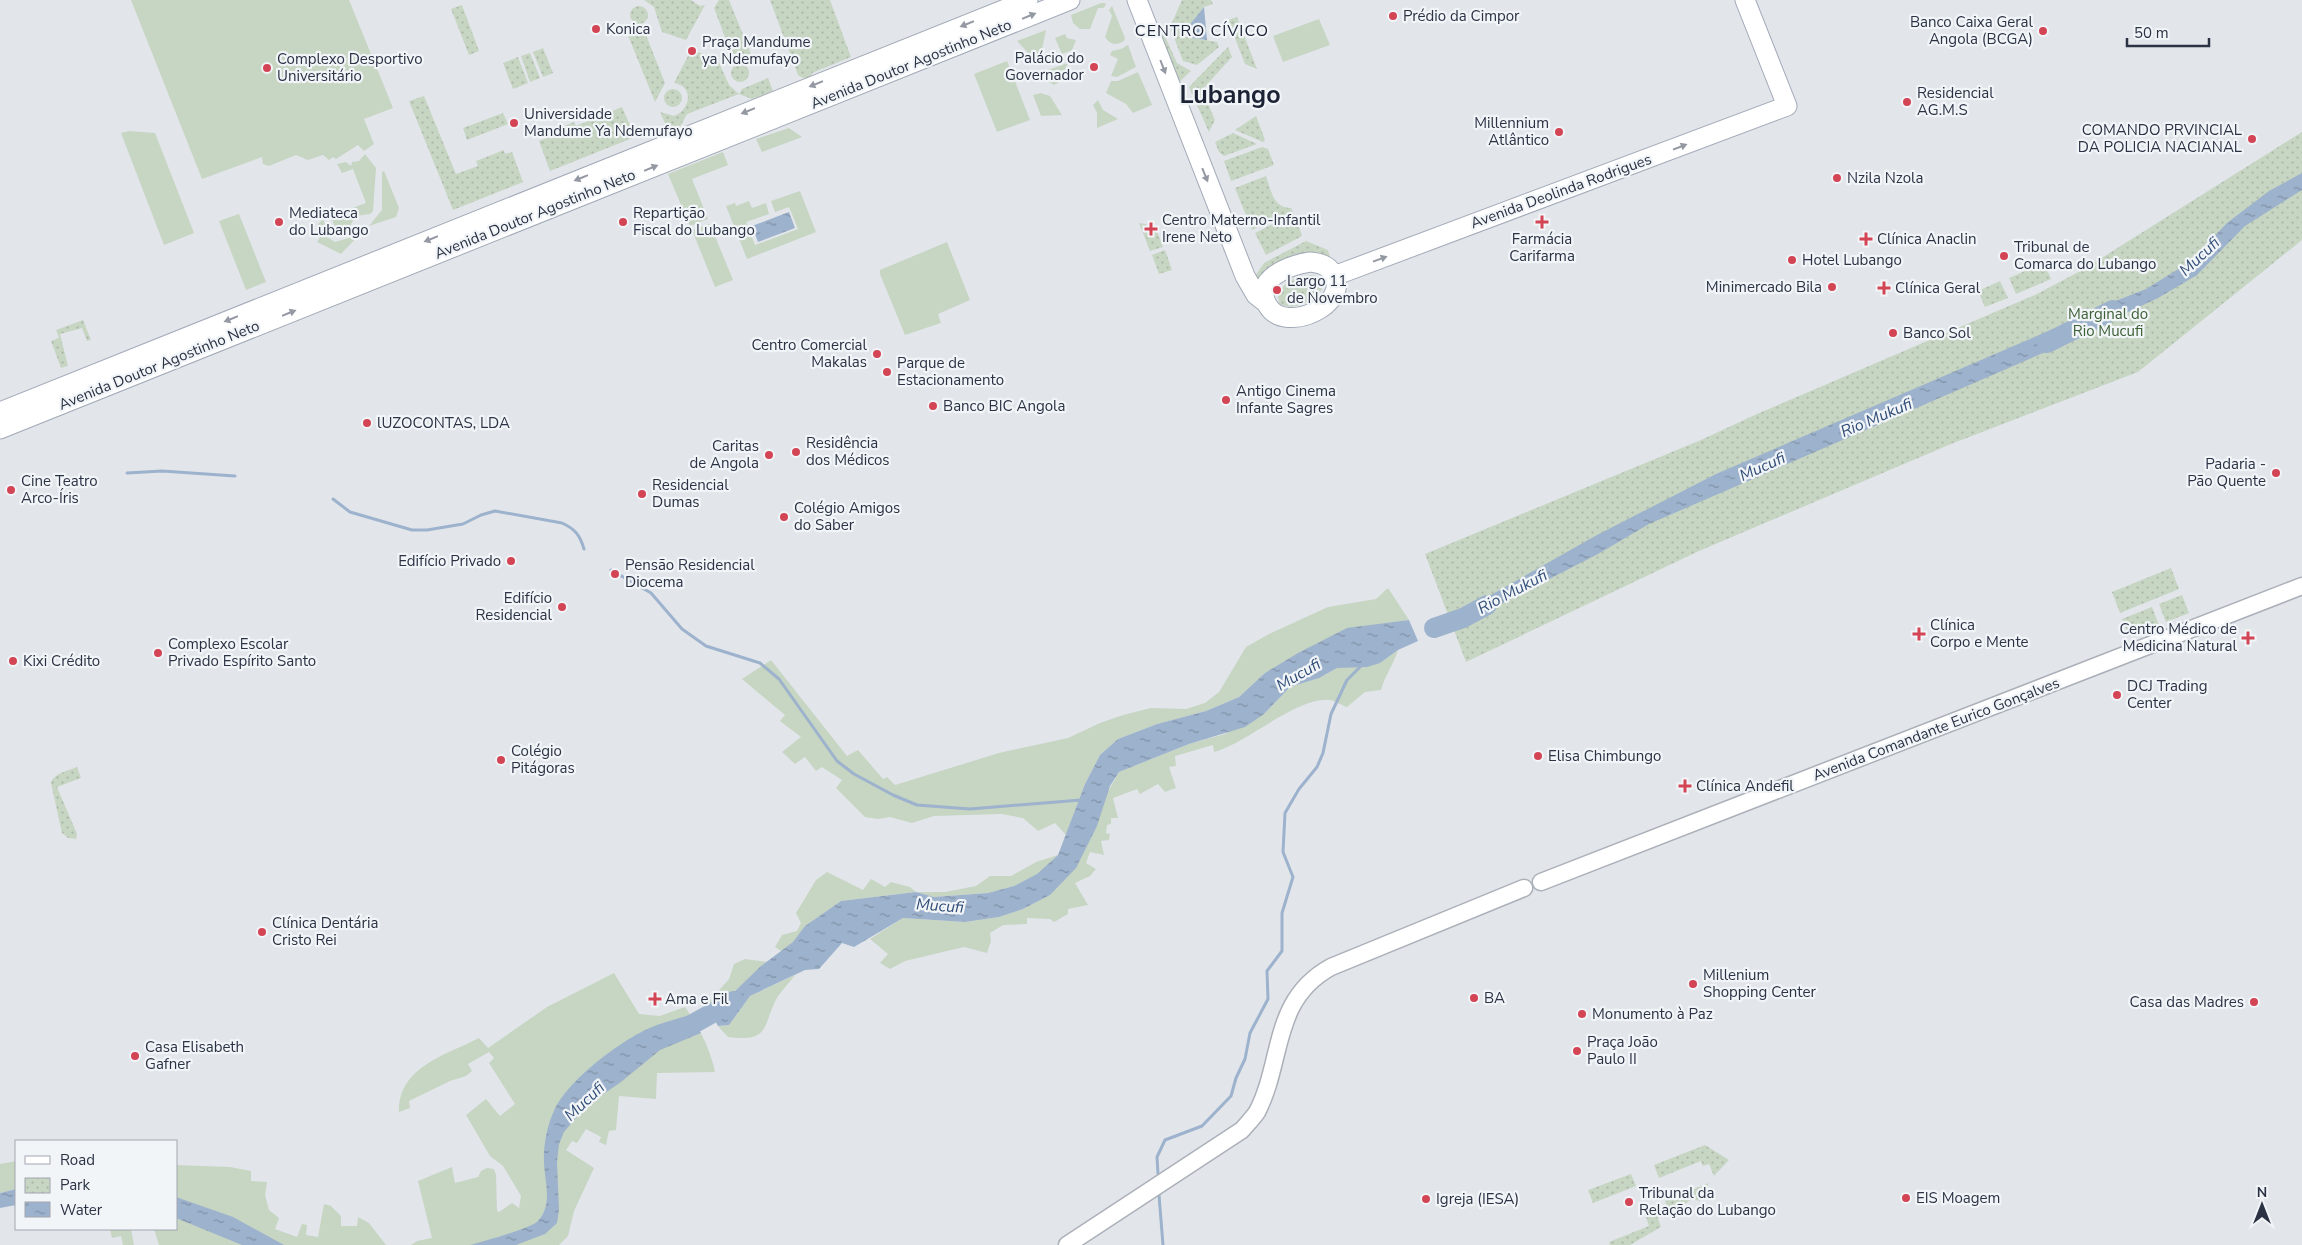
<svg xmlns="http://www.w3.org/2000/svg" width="2302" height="1245" font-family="'Nunito Sans',sans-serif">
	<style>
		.grass { fill: #c7d5c3 }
		.park { fill: url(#park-dots) }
		.water { fill: url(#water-ripples) }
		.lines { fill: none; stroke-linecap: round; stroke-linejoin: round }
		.stream { stroke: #9db2cc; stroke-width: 3 }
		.river { stroke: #9db2cc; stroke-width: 20 }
		.secondary-casing { stroke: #abb0b9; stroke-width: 19 }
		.primary-casing { stroke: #a1a9b7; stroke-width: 21 }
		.secondary { stroke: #fff; stroke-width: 16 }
		.primary { stroke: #fff; stroke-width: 19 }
		.oneway { fill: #9498a2 }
		.poi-dot { fill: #d34555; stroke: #f2f5f8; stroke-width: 2 }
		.labels { text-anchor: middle; stroke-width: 4.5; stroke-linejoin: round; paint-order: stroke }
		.poi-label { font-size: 15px; fill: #2a3244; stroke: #f2f5f8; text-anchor: start }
		.street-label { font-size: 15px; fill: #2a3244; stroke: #f2f5f8 }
		.park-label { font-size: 15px; fill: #3d6036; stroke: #f2f5f8 }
		.neighbourhood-label { font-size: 16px; letter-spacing: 1px; fill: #1c2335; stroke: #f2f5f8 }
		.water-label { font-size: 16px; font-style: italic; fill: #324f79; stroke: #f2f5f8 }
		.town-label { font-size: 25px; font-weight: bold; fill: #1c2335; stroke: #f2f5f8 }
	</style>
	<defs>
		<pattern id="park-dots" width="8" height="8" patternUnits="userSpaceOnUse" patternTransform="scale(1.25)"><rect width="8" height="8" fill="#c7d5c3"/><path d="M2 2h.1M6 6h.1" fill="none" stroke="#abb7a9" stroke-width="1.8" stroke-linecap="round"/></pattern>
		<pattern id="water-ripples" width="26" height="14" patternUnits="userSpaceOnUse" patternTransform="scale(1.25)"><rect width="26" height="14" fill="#9db2cc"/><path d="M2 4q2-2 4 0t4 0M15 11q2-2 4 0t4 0" fill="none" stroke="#8091a7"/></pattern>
	</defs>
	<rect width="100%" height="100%" fill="#e2e6eb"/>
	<g class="grass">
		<polygon points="131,0 349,0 393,108 364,119 374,144 364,151 358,145 336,159 333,157 329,160 323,155 308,160 296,155 269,166 263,164 262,157 202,179"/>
		<polygon points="1101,3 1105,3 1106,5 1103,8 1098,8 1090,29 1080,29 1073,23 1071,15"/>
		<path d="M 1112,6 L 1125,38 L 1124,41 C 1116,46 1110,45 1105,37 L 1112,16 L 1109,10 Z"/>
		<polygon points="1319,19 1330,45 1283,62 1273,36"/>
		<polygon points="1046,30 1039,64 1017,41"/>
		<polygon points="1065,34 1067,38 1076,40 1072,50 1062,54 1055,38"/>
		<polygon points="1128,45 1136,67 1117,77 1111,76 1118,59 1110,55 1112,51 1121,49"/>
		<polygon points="1007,61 1030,120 997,132 974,74"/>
		<polygon points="1068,63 1058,83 1054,85 1047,81 1045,71"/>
		<polygon points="1138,72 1152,105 1133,113 1126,104 1106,93 1111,81 1118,81"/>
		<polygon points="1041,93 1050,96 1062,115 1041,116 1033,95"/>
		<polygon points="1098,100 1103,110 1118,119 1097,128 1097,113 1093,105"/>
		<polygon points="789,128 802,137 762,152 756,139"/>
		<polygon points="129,131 155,133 194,233 164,245 121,133"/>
		<polygon points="723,152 728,165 692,179 708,219 690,226 668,174"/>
		<polygon points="365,154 376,168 373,211 370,214 356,216 345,234 336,236 319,232 318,224 323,219 326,227 334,225 331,216 366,203 353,169 342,173 337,164 346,162 351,166 352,162 359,161"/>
		<polygon points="384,171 399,208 396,217 369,226 382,210 382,172"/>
		<polygon points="800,191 816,232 747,259 726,206 735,203 736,206 749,201 752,208 766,203 769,214 746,222 755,245 798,229 789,207 775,212 771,201"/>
		<polygon points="239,214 266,282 246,290 219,221"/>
		<polygon points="710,224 733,280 715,287 692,230"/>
		<polygon points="322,234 335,242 359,235 341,254 317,242"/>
		<polygon points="947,242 970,300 938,314 941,323 905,335 880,274 880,270"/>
		<polygon points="1388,588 1409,620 1382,624 1265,673 1239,697 1206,711 1157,724 1118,739 1100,755 1085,784 1066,835 1055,823 1038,831 1023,818 1002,814 934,816 912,823 890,817 878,819 865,817 836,788 842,780 822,767 816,771 805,757 795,764 782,752 801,737 780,721 785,715 742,679 771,660 847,756 858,750 883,779 887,777 895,785 999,753 1068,738 1100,723 1123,715 1151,708 1186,709 1205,703 1219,692 1246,647 1269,634 1328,607 1376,599"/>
		<path d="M 1398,650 C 1394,664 1385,675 1381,690 L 1365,692 L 1347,707 C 1341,705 1334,700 1329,700 C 1297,697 1247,743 1214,752 L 1213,745 L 1175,756 L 1176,766 L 1169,767 L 1176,788 L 1165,792 L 1158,784 L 1140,794 L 1137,789 L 1113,798 L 1118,818 L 1111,818 L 1111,824 L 1107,825 L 1106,833 L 1110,834 L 1109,840 L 1101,841 L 1104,855 L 1090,852 L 1086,863 L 1096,869 L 1090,876 L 1075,883 L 1088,905 L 1068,909 L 1068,914 L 1054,922 L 1050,919 L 1027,918 L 1027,924 L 1003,925 L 990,933 L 991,941 L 987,953 L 964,947 L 905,961 L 890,969 L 880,963 L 888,954 L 870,939 L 903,918 L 965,922 L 999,917 L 1023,909 L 1050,895 L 1119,772 L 1189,744 L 1225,734 L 1264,714 L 1290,687 L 1319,678 L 1337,668 L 1380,663 Z"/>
		<polygon points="1058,855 1038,874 1014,886 988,893 934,897 916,892 841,901 805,926 794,942 781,951 775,947 782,935 797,931 801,923 796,913 816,880 827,872 863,890 871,879 885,887 891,882 910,887 916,892 945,892 976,886 990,876 1011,876 1036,862"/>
		<polygon points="745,959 767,962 732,994 721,995 708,1008 707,1004 729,979 734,964"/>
		<path d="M 614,973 L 639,1014 L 660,1016 L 685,1007 C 699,1027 710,1048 715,1072 L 657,1073 L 656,1099 L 619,1096 L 616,1130 L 609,1131 L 606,1145 L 599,1142 L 601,1137 L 586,1129 L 577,1143 L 572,1141 L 566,1150 L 594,1168 L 574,1211 L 568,1236 L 559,1245 L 398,1245 L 411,1245 L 417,1241 L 432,1238 L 418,1181 L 452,1167 L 455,1183 L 478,1177 L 481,1171 L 487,1168 L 494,1169 L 496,1175 L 497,1211 L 499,1212 L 512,1203 L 519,1208 L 521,1196 L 503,1166 L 490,1156 L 466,1115 L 486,1099 L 500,1116 L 515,1104 L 489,1063 L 494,1058 L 489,1052 L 468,1064 L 472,1071 L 466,1076 L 450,1081 L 409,1101 L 410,1108 L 399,1112 C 398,1067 446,1055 479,1038 L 488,1048 L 547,1007 Z"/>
		<path d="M 795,975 C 790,982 783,989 778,996 C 762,1024 772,1043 728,1037 L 718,1026 L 729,1025 L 750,996 Z"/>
		<polygon points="16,1161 16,1189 0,1193 0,1164"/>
		<polygon points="176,1165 230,1167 251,1171 251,1181 267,1182 265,1195 269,1210 279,1218 275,1229 297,1237 302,1224 307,1225 306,1235 318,1237 324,1204 331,1206 341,1216 341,1226 357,1226 358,1217 369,1223 386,1245 159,1245 154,1229 176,1229"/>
		<polygon points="110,1229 131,1229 134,1245 123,1245 121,1236 112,1238"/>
	</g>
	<g class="park">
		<polygon points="644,0 691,0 700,6 705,5 686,40 662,32 654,7"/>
		<polygon points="719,0 729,0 753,59 731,53 714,8"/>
		<polygon points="770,0 830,0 851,57 812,73 811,80 808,81 798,75"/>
		<polygon points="1182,0 1211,0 1213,4 1204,7 1181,36 1217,42 1219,47 1197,65 1183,61 1170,27"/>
		<polygon points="462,5 479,51 469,55 451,9"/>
		<circle cx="639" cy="15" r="9"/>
		<polygon points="1237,17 1257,69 1245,64 1228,20"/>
		<polygon points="1159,23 1177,63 1191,71 1176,85 1154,25"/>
		<polygon points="625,28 646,35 665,83 655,102"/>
		<polygon points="1228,47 1232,57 1202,90 1215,120 1209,132 1189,87"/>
		<polygon points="543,48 553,73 543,77 533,52"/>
		<path d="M 691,50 L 717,58 L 729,85 L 739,94 L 742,89 L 768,78 L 773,91 L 752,99 L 739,94 L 687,114 L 680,127 L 667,128 L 660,112 L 674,116 C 691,109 694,86 674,83 Z"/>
		<polygon points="530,53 540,78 530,82 521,56"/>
		<polygon points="518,57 528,83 513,89 503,63"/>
		<circle cx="740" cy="73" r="9"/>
		<circle cx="673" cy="98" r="9"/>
		<polygon points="424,96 456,174 478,166 476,161 504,150 505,154 512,152 523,182 453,210 409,101"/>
		<polygon points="622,107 635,137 550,171 539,141 546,138 544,134 574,122 576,126"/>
		<polygon points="503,113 508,124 467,140 463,128"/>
		<polygon points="1256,116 1265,140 1263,142 1235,130"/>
		<polygon points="2302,132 2302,240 2138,372 1951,444 1699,551 1466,662 1425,554 1701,440 1757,414 2037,294 2084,269"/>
		<polygon points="1233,133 1257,144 1224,156 1219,152 1215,142"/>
		<polygon points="1262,147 1268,149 1274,165 1231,181 1224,161"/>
		<path d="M 1266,176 C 1271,190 1273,208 1291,208 L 1294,215 L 1268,222 L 1252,230 L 1235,188 Z"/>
		<polygon points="1296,218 1302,236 1266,255 1255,233 1273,224"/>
		<polygon points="1139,223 1155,226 1163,247 1150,251"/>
		<polygon points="1306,241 1328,250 1330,257 1260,282 1253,279 1264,263"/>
		<polygon points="1165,250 1172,270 1159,274 1152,255"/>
		<polygon points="2044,263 2051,279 2016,294 2009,278"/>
		<path d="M 1315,275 C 1341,286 1297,317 1279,303 L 1278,293 C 1286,280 1300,274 1315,275 Z"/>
		<polygon points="2000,281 2008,298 1985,307 1978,291"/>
		<polygon points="83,320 91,340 87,341 82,328 60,334 68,366 61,368 51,341 59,338 56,330"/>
		<polygon points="2171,568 2179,589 2120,613 2112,592"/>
		<polygon points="2182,595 2189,613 2166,622 2159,604"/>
		<polygon points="2152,607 2159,625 2129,636 2122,619"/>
		<path d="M 77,767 L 81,778 L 57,787 L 77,834 L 76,839 L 68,838 L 62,833 L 51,783 C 54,773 68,771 77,767 Z"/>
		<polygon points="1705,1145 1729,1160 1714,1176 1709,1164 1703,1166 1701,1161 1659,1178 1654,1165"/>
		<polygon points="1631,1174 1636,1186 1593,1203 1588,1190"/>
		<polygon points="1709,1183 1700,1201 1692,1199 1670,1214 1665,1201"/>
		<polygon points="1646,1207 1649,1216 1656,1213 1661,1227 1630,1245 1610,1245 1609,1242 1649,1226 1643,1208"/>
	</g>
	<g class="water">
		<polygon points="1204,7 1207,40 1192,38 1188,27"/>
		<polygon points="2302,173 2302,190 2245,226 2197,275 2158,298 2092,329 2085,313 2146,289 2188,263 2227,223 2269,191"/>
		<polygon points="789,212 795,228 758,242 752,226"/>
		<polygon points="2067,323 2073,340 1649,524 1598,554 1464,623 1459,613 1597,535 1716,474"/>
		<polygon points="1409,620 1418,641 1398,650 1380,663 1367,667 1337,668 1319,678 1290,687 1264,714 1245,727 1189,744 1119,772 1110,786 1097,826 1076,868 1050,895 1023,909 999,917 965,922 903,918 854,947 842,943 819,969 805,970 750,996 729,1025 718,1026 708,1008 721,995 732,994 761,966 793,942 805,926 841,901 916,892 934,897 988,893 1014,886 1037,874 1058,855 1085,784 1100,755 1118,739 1157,724 1206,711 1239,697 1265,673 1298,653 1347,628"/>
		<path d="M 690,1015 L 701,1033 L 660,1050 L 621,1082 L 586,1106 L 564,1132 L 559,1144 L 557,1162 L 559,1210 L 557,1223 L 545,1234 L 516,1245 L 470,1245 C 483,1241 530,1229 538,1221 C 553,1204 545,1184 544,1163 C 543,1148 547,1125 554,1111 C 567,1080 626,1036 657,1025 C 668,1021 680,1018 690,1015 Z"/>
		<polygon points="16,1189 16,1205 0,1208 0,1193"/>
		<polygon points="176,1197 233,1217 284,1245 242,1245 176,1218"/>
	</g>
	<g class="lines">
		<g class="stream">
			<polyline points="127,473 162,471 235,476"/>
			<path d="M 333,499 L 350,512 L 412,530 L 427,530 L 463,524 L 481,515 L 495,511 L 562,523 C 575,529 580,535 584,549"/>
			<polyline points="611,570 651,593 682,629 706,646 760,663 779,679 837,761 854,774 893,795 917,805 970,809 1081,800"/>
			<polyline points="1158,1174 1157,1157 1165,1140 1202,1126 1231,1096 1236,1078 1245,1059 1250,1033 1268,999 1267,971 1282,951 1282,913 1293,877 1283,852 1285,813 1299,789 1317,767 1323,753 1331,714 1347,680 1362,665"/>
			<polyline points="1159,1195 1163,1245"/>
		</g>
		<g class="river">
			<polyline points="2047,343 2113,310"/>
			<polyline points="1434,628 1463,618 1487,605"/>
			<polyline points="672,1034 691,1025 734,1001"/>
		</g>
		<g class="secondary-casing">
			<g id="secondary">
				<polyline points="1541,882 2302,586"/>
				<path d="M 1067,1245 L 1242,1130 C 1247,1124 1253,1118 1257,1112 C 1284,1060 1271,1000 1331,967 L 1524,888"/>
			</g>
		</g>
		<g class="primary-casing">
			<g id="primary">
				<polyline points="1137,0 1245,276 1256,295 1265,302"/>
				<path d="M 1310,262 C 1320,263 1328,265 1333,274 C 1352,304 1285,335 1268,306 C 1251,279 1290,265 1310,262 Z"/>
				<polyline points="1334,276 1787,106 1745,0"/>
				<polyline points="0,412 1028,0"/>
				<polyline points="0,429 1070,0"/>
			</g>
		</g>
		<use href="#secondary" class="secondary"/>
		<use href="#primary" class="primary"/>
	</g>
	<defs><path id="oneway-solid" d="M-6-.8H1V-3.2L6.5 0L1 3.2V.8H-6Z" transform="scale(1.25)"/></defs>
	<g class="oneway">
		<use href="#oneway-solid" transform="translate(1029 16) rotate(-22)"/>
		<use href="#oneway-solid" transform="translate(967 24) rotate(158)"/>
		<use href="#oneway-solid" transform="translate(1163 67) rotate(69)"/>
		<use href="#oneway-solid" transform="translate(816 84) rotate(158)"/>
		<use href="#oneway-solid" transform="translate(748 111) rotate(158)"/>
		<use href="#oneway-solid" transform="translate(1680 147) rotate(-21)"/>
		<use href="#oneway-solid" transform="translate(651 168) rotate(-22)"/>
		<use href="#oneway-solid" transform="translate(1205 175) rotate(68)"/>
		<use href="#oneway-solid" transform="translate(581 178) rotate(158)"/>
		<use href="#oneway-solid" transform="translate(431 239) rotate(158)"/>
		<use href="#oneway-solid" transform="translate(1380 259) rotate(-20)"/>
		<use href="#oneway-solid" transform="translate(289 313) rotate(-22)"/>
		<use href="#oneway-solid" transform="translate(231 319) rotate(158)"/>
	</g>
	<g class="poi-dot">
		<circle cx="1393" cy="16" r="5"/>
		<circle cx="596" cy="29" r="5"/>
		<circle cx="2043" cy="31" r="5"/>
		<circle cx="692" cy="51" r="5"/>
		<circle cx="1094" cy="67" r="5"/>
		<circle cx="267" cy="68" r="5"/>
		<circle cx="1907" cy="102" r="5"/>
		<circle cx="514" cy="123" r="5"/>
		<circle cx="1559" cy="132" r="5"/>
		<circle cx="2252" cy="139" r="5"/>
		<circle cx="1837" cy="178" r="5"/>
		<circle cx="279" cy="222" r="5"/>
		<circle cx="623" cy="222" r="5"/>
		<path d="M1539.5 214.5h5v5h5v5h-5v5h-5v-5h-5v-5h5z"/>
		<path d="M1148.5 221.5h5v5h5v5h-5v5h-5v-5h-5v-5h5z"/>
		<path d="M1863.5 231.5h5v5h5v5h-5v5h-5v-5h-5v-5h5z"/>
		<circle cx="2004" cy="256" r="5"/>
		<circle cx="1792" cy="260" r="5"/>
		<circle cx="1832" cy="287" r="5"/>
		<path d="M1881.5 280.5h5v5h5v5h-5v5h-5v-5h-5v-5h5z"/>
		<circle cx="1277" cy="290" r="5"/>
		<circle cx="1893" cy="333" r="5"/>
		<circle cx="877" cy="354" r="5"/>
		<circle cx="887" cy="372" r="5"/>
		<circle cx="1226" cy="400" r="5"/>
		<circle cx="933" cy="406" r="5"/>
		<circle cx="367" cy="423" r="5"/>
		<circle cx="796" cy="452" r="5"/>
		<circle cx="769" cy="455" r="5"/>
		<circle cx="2276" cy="473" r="5"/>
		<circle cx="11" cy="490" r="5"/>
		<circle cx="642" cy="494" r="5"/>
		<circle cx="784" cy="517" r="5"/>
		<circle cx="511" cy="561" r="5"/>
		<circle cx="615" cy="574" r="5"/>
		<circle cx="562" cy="607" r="5"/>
		<path d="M1916.5 626.5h5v5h5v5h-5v5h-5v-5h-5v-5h5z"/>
		<path d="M2245.5 630.5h5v5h5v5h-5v5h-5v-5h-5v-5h5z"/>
		<circle cx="158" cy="653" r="5"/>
		<circle cx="13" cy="661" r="5"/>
		<circle cx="2117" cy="695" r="5"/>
		<circle cx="1538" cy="756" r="5"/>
		<circle cx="501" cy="760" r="5"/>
		<path d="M1682.5 778.5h5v5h5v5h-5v5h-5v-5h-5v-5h5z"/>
		<circle cx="262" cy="932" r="5"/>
		<circle cx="1693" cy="984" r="5"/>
		<circle cx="1474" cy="998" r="5"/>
		<path d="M652.5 991.5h5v5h5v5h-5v5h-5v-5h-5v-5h5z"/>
		<circle cx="2254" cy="1002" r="5"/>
		<circle cx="1582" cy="1014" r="5"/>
		<circle cx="1577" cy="1051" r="5"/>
		<circle cx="135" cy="1056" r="5"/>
		<circle cx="1906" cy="1198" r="5"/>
		<circle cx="1426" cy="1199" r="5"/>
		<circle cx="1629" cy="1202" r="5"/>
	</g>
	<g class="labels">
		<g class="poi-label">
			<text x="1403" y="21">Prédio da Cimpor</text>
			<text x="2033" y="27" text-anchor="end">Banco Caixa Geral<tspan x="2033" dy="17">Angola (BCGA)</tspan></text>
			<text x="606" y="34">Konica</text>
			<text x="702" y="47">Praça Mandume<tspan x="702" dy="17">ya Ndemufayo</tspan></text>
			<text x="1084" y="63" text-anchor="end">Palácio do<tspan x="1084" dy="17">Governador</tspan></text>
			<text x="277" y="64">Complexo Desportivo<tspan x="277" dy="17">Universitário</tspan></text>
			<text x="1917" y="98">Residencial<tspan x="1917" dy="17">AG.M.S</tspan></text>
			<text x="524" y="119">Universidade<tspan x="524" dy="17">Mandume Ya Ndemufayo</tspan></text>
			<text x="1549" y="128" text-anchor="end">Millennium<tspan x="1549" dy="17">Atlântico</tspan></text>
			<text x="2242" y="135" text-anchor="end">COMANDO PRVINCIAL<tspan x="2242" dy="17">DA POLICIA NACIANAL</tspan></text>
			<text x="1847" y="183">Nzila Nzola</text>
			<text x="289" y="218">Mediateca<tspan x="289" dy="17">do Lubango</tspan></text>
			<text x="633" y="218">Repartição<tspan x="633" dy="17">Fiscal do Lubango</tspan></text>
			<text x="1162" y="225">Centro Materno-Infantil<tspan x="1162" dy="17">Irene Neto</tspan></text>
			<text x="1542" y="244" text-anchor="middle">Farmácia<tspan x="1542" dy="17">Carifarma</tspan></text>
			<text x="1877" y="244">Clínica Anaclin</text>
			<text x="2014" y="252">Tribunal de<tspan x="2014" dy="17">Comarca do Lubango</tspan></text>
			<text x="1802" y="265">Hotel Lubango</text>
			<text x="1287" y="286">Largo 11<tspan x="1287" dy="17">de Novembro</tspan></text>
			<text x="1822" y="292" text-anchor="end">Minimercado Bila</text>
			<text x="1895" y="293">Clínica Geral</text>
			<text x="1903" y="338">Banco Sol</text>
			<text x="867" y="350" text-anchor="end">Centro Comercial<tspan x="867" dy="17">Makalas</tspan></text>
			<text x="897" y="368">Parque de<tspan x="897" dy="17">Estacionamento</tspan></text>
			<text x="1236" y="396">Antigo Cinema<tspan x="1236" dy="17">Infante Sagres</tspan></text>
			<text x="943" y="411">Banco BIC Angola</text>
			<text x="377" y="428">lUZOCONTAS, LDA</text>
			<text x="806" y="448">Residência<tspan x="806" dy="17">dos Médicos</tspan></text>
			<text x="759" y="451" text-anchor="end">Caritas<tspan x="759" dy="17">de Angola</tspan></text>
			<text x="2266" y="469" text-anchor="end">Padaria -<tspan x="2266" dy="17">Pão Quente</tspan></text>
			<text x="21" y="486">Cine Teatro<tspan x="21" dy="17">Arco-Íris</tspan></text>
			<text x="652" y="490">Residencial<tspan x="652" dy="17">Dumas</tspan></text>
			<text x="794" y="513">Colégio Amigos<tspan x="794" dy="17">do Saber</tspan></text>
			<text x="501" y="566" text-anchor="end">Edifício Privado</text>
			<text x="625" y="570">Pensão Residencial<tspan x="625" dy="17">Diocema</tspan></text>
			<text x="552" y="603" text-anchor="end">Edifício<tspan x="552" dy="17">Residencial</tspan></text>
			<text x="1930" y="630">Clínica<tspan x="1930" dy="17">Corpo e Mente</tspan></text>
			<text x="2237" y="634" text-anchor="end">Centro Médico de<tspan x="2237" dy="17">Medicina Natural</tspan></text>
			<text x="168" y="649">Complexo Escolar<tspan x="168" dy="17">Privado Espírito Santo</tspan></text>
			<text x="23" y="666">Kixi Crédito</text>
			<text x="2127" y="691">DCJ Trading<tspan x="2127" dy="17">Center</tspan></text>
			<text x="511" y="756">Colégio<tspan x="511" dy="17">Pitágoras</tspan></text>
			<text x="1548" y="761">Elisa Chimbungo</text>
			<text x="1696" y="791">Clínica Andefil</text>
			<text x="272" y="928">Clínica Dentária<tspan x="272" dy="17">Cristo Rei</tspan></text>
			<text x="1703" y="980">Millenium<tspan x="1703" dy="17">Shopping Center</tspan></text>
			<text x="1484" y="1003">BA</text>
			<text x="665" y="1004">Ama e Fil</text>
			<text x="2244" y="1007" text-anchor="end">Casa das Madres</text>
			<text x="1592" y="1019">Monumento à Paz</text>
			<text x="1587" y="1047">Praça João<tspan x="1587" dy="17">Paulo II</tspan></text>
			<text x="145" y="1052">Casa Elisabeth<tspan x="145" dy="17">Gafner</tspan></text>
			<text x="1639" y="1198">Tribunal da<tspan x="1639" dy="17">Relação do Lubango</tspan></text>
			<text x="1916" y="1203">EIS Moagem</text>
			<text x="1436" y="1204">Igreja (IESA)</text>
		</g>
		<g class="street-label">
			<text transform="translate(911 64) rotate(-22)" y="5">Avenida Doutor Agostinho Neto</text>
			<text transform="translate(1561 191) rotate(-20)" y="5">Avenida Deolinda Rodrigues</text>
			<text transform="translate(535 214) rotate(-22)" y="5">Avenida Doutor Agostinho Neto</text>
			<text transform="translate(159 365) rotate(-22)" y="5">Avenida Doutor Agostinho Neto</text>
			<text transform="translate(1936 729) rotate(-21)" y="5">Avenida Comandante Eurico Gonçalves</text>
		</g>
		<g class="park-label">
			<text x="2108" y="319">Marginal do<tspan x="2108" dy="17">Rio Mucufi</tspan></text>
		</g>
		<g class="neighbourhood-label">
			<text x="1202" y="36">CENTRO CÍVICO</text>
		</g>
		<g class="water-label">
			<text transform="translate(2199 256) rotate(-43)" y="6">Mucufi</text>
			<text transform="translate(1876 417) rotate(-23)" y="6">Rio Mukufi</text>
			<text transform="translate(1762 466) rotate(-24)" y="6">Mucufi</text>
			<text transform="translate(1512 591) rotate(-28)" y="6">Rio Mukufi</text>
			<text transform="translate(1298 674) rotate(-30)" y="6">Mucufi</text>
			<text transform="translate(940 905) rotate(4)" y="6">Mucufi</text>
			<text transform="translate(584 1101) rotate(-43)" y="6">Mucufi</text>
		</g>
		<g class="town-label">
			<text x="1230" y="103">Lubango</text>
		</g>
	</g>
	<rect x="15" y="1140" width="162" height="90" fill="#f2f5f8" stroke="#a2a7b0"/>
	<rect x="25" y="1156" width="25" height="8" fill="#ffffff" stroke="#a2a7b0"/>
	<text x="60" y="1165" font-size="15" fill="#2a3244">Road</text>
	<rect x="25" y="1178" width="25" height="15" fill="url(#park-dots)" stroke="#a2a7b0"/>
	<text x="60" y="1190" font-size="15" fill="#2a3244">Park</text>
	<rect x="25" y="1202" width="25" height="15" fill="url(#water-ripples)" stroke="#a2a7b0"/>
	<text x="60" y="1215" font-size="15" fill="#2a3244">Water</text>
	<g transform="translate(2262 1205)" stroke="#f2f5f8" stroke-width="4" paint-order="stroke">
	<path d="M0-4L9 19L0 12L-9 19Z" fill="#2a3244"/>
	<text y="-8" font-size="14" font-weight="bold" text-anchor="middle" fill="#2a3244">N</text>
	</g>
	<path d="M2127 38v8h82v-8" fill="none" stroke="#2a3244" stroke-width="2.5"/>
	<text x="2134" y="38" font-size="15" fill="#2a3244" stroke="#f2f5f8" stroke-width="4" paint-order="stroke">50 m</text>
</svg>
